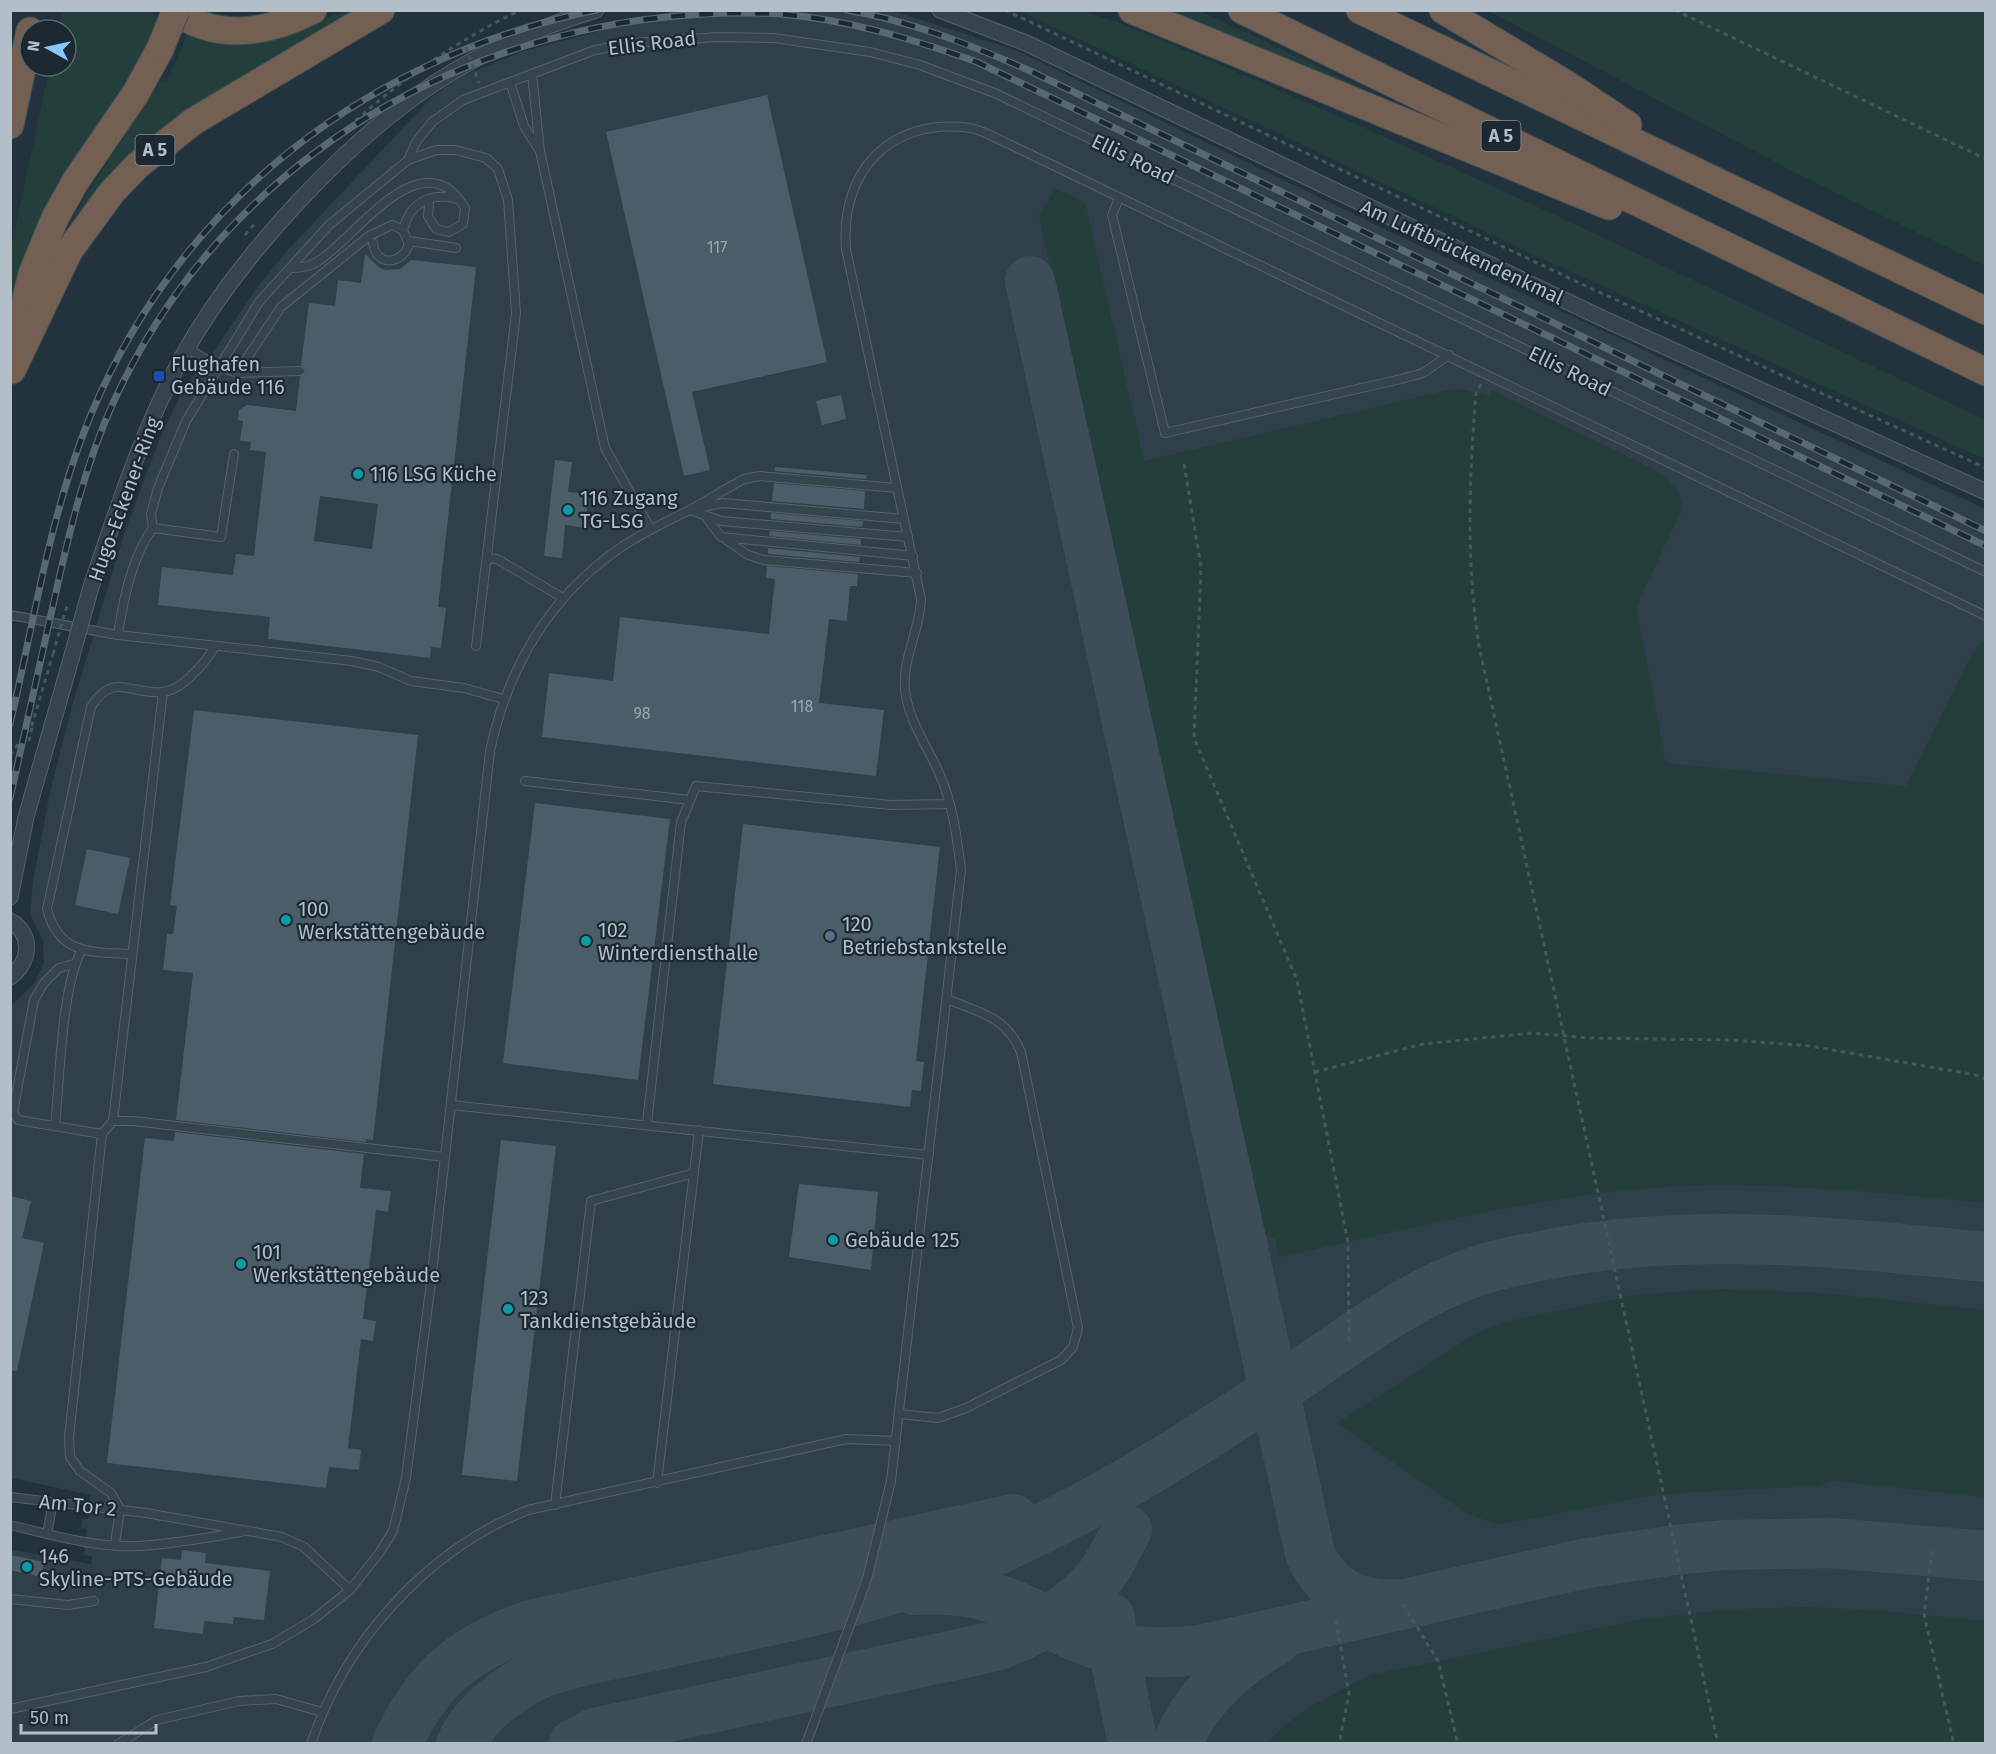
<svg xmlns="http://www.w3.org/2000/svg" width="1996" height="1754" font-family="'Fira Sans',sans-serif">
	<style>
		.airport { fill: #30404a }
		.green { fill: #243e3c }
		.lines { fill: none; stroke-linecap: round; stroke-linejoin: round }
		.taxiway { stroke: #3d4e58; stroke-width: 50 }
		.building { fill: #4b5d68; fill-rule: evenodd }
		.service-casing { stroke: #55626b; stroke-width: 10 }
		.minor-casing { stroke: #55626b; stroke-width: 17 }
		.motorway-casing { stroke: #424f58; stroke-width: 29 }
		.path { stroke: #425a58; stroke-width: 3; stroke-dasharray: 4.5 4.5; stroke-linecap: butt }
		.service { stroke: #36444d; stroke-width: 8 }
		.minor { stroke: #36444d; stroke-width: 15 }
		.motorway { stroke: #736053; stroke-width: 27 }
		.rail-casing { stroke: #586974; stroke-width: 7 }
		.rail { stroke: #1c2932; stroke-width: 4.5; stroke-dasharray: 14; stroke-linecap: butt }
		.minor-bridge-casing { stroke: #55626b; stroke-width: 17; stroke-linecap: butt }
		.motorway-bridge-casing { stroke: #424f58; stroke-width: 29; stroke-linecap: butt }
		.path-bridge { stroke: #425a58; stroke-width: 3; stroke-dasharray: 4.5 4.5; stroke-linecap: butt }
		.minor-bridge { stroke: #36444d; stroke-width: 15 }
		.motorway-bridge { stroke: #736053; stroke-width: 27 }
		.transit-dot { fill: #1a4fb4; stroke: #1c2932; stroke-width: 2 }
		.culture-dot { fill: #0f9aa8; stroke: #1c2932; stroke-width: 2 }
		.service-dot { fill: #5c6f8a; stroke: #1c2932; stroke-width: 2 }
		.labels { text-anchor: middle; stroke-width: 4.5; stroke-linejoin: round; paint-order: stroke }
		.number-label { font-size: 16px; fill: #98a6b0 }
		.shield { fill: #1c2932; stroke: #85929b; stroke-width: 1.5 }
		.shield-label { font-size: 18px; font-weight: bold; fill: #b2bfc8 }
		.street-label { font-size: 20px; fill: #b2bfc8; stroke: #1c2932 }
		.poi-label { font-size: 20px; fill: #b2bfc8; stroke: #1c2932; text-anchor: start }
	</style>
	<rect width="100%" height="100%" fill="#22333d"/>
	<polygon class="airport" points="884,10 903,14 1020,52 1380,227 1985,509 1985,1743 11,1743 11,1546 12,1550 91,1564 92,1556 84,1555 87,1529 81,1528 82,1519 88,1519 91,1495 11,1478 11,1006 34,984 44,963 43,940 30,914 33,881 51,788 72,706 125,531 159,440 185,385 208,360 258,286 286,252 434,95 462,76 521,52 674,11"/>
	<g class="green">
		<polygon points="62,11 149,11 159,20 10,331 11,247 50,66 66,66 66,30 58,30"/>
		<path d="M 342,11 L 366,11 L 307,43 L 59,244 L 89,190 L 162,79 L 167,82 L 187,35 C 252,57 285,38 342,11 Z"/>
		<path d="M 1020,11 L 1085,11 L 1119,23 C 1414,143 1699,283 1985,420 L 1985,459 L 1547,261 Z"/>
		<polygon points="1171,11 1201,11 1355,85 1353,87"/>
		<polygon points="1489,11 1985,11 1985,266 1798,174"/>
		<path d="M 1055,189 L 1085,202 L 1144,461 L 1457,388 L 1489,396 L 1493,391 L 1655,470 C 1671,481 1681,489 1682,509 L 1636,607 L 1666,763 L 1906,786 L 1972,654 L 1978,645 L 1985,643 L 1985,1203 C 1856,1190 1725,1176 1595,1194 C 1489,1208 1384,1235 1279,1257 L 1275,1239 L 1259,1232 L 1039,216 Z"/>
		<polygon points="1723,1289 1825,1293 1985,1310 1985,1497 1833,1481 1817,1486 1660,1494 1498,1525 1466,1513 1337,1423 1475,1334 1504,1322 1639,1294"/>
		<polygon points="1807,1607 1874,1610 1985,1621 1985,1743 1267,1743 1283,1727 1311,1706 1371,1675 1648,1618 1733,1609"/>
	</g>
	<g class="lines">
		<g class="taxiway">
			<path d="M 1030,281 L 1310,1553 C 1327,1594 1361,1607 1403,1604"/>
			<path d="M 914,1590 C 946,1588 978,1591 1008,1603 C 1037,1614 1062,1633 1091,1642 C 1126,1654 1163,1654 1200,1650 L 1587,1563 L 1675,1550 L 1725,1545 L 1832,1543 L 1986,1556"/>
			<polyline points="1110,1618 1113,1648 1133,1744"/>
			<path d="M 397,1744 C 427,1678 464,1648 531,1625 L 1013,1519"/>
			<path d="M 461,1744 C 477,1711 509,1688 541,1673 C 580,1659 622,1653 662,1644 C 765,1621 870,1603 968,1562 C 1081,1516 1183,1451 1285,1384 C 1340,1348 1395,1304 1456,1279 C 1490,1264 1526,1259 1561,1252 C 1703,1227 1843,1243 1986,1257"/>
			<path d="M 574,1744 L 595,1733 L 996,1646 C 1035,1631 1072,1611 1099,1578 C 1110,1564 1118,1546 1127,1530"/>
			<path d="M 1177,1744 C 1196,1698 1232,1665 1275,1641"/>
		</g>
	</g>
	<g class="building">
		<polygon points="767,95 827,362 692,392 710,470 684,476 606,132"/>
		<path d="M 365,254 L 380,268 L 386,270 L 400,269 L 411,260 L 476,267 L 438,607 L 446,608 L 441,648 L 431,647 L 430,658 L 268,639 L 270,617 L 158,605 L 162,567 L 233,575 L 236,554 L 254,556 L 266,452 L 250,450 L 251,442 L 240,441 L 243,421 L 238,420 L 239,410 L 247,405 L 296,411 L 300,377 L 306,371 L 301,365 L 309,303 L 335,306 L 338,280 L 361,283 ZM 320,496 L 378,504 L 372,549 L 314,541 Z"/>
		<polygon points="841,395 846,419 822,425 816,401"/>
		<polygon points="555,460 572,462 568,492 589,494 585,528 565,525 562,558 544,556"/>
		<polygon points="775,467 867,475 866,479 775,471"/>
		<polygon points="774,483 865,491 864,509 772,501"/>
		<polygon points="771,513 863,521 862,527 771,519"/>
		<polygon points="770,531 861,539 861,545 769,536"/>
		<polygon points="768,548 860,557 859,562 768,554"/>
		<polygon points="767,566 858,574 857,586 850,586 847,621 829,619 819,703 884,710 876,776 542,737 549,673 613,681 620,617 769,634 775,579 766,578"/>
		<polygon points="194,710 418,735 373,1140 366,1139 366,1142 176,1120 193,973 163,970 167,934 173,934 177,906 170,905"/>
		<polygon points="535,803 670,819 638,1080 503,1063"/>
		<polygon points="743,824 940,847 916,1061 924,1062 921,1091 912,1090 910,1107 713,1084"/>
		<polygon points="87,849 130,858 118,914 75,905"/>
		<polygon points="175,1132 364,1154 360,1188 391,1191 388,1212 376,1210 363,1319 376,1321 373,1341 361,1339 348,1448 361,1450 359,1470 329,1467 326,1488 107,1463 145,1138 174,1141"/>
		<polygon points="501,1140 556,1146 517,1481 462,1475"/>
		<polygon points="799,1184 878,1192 871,1270 789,1257"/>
		<polygon points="10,1196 31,1201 22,1238 44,1243 17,1371 10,1370"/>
		<polygon points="182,1550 206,1553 205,1563 270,1571 264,1620 234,1617 233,1624 204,1621 203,1634 154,1628 162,1558 181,1560"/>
		<polygon points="10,1555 44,1562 41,1577 10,1570"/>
	</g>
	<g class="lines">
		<g class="service-casing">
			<g id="service">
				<polyline points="532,74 540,151 605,448 650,528"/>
				<polyline points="510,82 524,126 539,150"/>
				<polyline points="408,160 436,150 455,150 486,158 498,169 508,200 516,313 476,646"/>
				<polyline points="1119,199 1112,215 1165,433 1401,379 1423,373 1449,355"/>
				<path d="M 403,230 C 410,202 431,192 458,199"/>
				<polyline points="409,241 456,248"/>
				<path d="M 290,268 C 299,268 309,267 317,262 C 356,238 422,136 465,208 L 463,224 L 449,232 L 436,229 L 428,216 L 429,205"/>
				<polyline points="187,348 218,366 237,373 300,371"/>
				<path d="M 237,373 L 281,307 L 369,236 L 392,225 L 403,230 L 409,245 C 401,265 376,267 373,243"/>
				<polyline points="234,454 221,537 153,528 151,514 158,488 186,421 259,302 329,225 408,160 416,142 432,122 463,100 595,50 634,43 717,37 774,38 870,52 920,65 997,94 1986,572"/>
				<polyline points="698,508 723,503 904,519"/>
				<polyline points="690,510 721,521 908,537"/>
				<polyline points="706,517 721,537 913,556"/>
				<polyline points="725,539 748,555 764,560 917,573"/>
				<polyline points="487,558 497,559 563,598"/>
				<polyline points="10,615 118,635 352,661 379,667 411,681 464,688 503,699"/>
				<path d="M 118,635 C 123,600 132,556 153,528"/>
				<polyline points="525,781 690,800"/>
				<path d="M 132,954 C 93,952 59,956 47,909 L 91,707 C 113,671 130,695 162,692 C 182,691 206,662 215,646"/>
				<polyline points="74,964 59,968 44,983 34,1000 13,1112 18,1120 102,1134"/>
				<polyline points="451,1105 929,1155"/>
				<polyline points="113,1121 133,1121 445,1157"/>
				<polyline points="647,1123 681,822 696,786 891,805 950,804"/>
				<path d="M 55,1126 C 60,1079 61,991 81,951"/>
				<path d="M 899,1414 L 938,1418 L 966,1408 L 1061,1360 L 1073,1347 L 1078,1328 L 1021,1052 C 1006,1016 980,1013 947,999"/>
				<polyline points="657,1483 699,1130"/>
				<polyline points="10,1497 146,1513 282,1537 304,1547 350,1590"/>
				<polyline points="555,1505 591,1201 694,1173"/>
				<path d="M 10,1525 C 51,1535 96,1548 139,1546 C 173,1544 207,1538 241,1532"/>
				<polyline points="47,1534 53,1502"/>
				<polyline points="115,1544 120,1509 111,1493 80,1471 70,1457 69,1437 102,1134 113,1121 163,692"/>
				<polyline points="10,1599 68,1605 94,1601"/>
				<path d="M 10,1709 L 206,1667 L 272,1644 L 314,1619 L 350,1590 L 380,1552 L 393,1531 L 406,1478 L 431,1282 L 490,751 C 508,668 549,597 620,548 C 642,533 665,522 688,511 C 707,501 725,489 744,479 L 760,476 L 897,488"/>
				<polyline points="118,1744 157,1720 239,1701 276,1699 322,1712"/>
				<path d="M 311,1744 C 345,1641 427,1550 528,1510 L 846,1439 L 896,1441"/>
				<path d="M 806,1744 L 867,1579 L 891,1481 L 961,870 C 957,838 953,805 940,775 C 928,747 908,720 905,690 C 902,659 920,630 921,599 L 846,249 C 840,171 890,117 970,128 C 983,130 997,139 1009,144 L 1986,616"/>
			</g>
		</g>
		<g class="minor-casing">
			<g id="minor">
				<polyline points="940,10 1026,43 1606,320 1986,492"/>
				<path d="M 91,587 C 117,510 142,431 181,359 C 237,257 354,130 454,71 C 498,45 546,25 596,10"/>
				<polyline points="10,897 26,817 71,659"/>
				<path d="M 10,921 C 34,934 30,963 10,977"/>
			</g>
		</g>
		<g class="motorway-casing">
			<g id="motorway">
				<path d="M 173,10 C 217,42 268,33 313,10"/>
				<polyline points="1132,10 1609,206"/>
				<polyline points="1242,10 1986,372"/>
				<polyline points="1360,10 1986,311"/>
				<polyline points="1443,10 1571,87 1628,125"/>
				<polyline points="10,125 30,31"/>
				<polyline points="18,332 32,274 55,218 75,182 136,93 160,49"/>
				<polyline points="12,370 69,251 112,192 138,165 194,121 381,10"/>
			</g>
		</g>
		<g class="path">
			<polyline points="1005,10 1590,288 1986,468"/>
			<polyline points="1675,10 1986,159"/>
			<path d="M 336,139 C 391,86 451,44 520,10"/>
			<polyline points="245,235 256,222"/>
			<path d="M 1481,384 L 1476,393 C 1469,477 1466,563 1479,646 L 1718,1744"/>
			<polyline points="1184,464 1201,567 1194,738 1297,980 1348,1243 1349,1342"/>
			<polyline points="29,741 32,727"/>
			<polyline points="10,755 32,725 53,654"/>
			<polyline points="1315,1072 1423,1044 1532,1033 1589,1038 1729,1040 1810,1046 1976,1075 1986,1079"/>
			<polyline points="1932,1551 1924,1615 1954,1744"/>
			<polyline points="1403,1604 1438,1661 1458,1744"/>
			<polyline points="1336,1620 1349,1694 1339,1744"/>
		</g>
		<use href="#service" class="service"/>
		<use href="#minor" class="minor"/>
		<use href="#motorway" class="motorway"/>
		<g class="rail-casing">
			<g id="rail">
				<path d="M 847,10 C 910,21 968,44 1026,69 L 1986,531"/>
				<path d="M 10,724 C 31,635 45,544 75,457 C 155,221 355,59 596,10"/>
				<path d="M 10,798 C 25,732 39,666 54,601 C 69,533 85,464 114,401 C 232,144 500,0 781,14 C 849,20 913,39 977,62 L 1986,546"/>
			</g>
		</g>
		<use href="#rail" class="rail"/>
		<g class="minor-bridge-casing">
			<polyline id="minor-bridge" points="71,659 91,587"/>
		</g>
		<g class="motorway-bridge-casing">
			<polyline id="motorway-bridge" points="160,49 176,10"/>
		</g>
		<g class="path-bridge">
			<polyline points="466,47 479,83"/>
			<polyline points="53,654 67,606"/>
		</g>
		<use href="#minor-bridge" class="minor-bridge"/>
		<use href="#motorway-bridge" class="motorway-bridge"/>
	</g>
	<rect class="transit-dot" x="153" y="370" width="12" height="12" rx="3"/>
	<g class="culture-dot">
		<circle cx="358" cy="474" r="6"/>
		<circle cx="568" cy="510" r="6"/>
		<circle cx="286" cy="920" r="6"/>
		<circle cx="586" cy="941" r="6"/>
		<circle cx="833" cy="1240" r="6"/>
		<circle cx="241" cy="1264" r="6"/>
		<circle cx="508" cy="1309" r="6"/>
		<circle cx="27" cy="1567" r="6"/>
	</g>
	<circle class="service-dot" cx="830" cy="936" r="6"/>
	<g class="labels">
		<g class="number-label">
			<text x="717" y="253">117</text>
			<text x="802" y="712">118</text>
			<text x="642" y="719">98</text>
		</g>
		<g class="shield">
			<rect x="1481.5" y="121" width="39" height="30" rx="4.5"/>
			<rect x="135.5" y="135" width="39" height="30" rx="4.5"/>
		</g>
		<g class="shield-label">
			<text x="1501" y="142">A 5</text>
			<text x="155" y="156">A 5</text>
		</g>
		<g class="street-label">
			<text transform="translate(652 43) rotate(-7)" y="7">Ellis Road</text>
			<text transform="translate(1133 159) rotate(26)" y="7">Ellis Road</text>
			<text transform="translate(1462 252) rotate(25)" y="7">Am Luftbrückendenkmal</text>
			<text transform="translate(1570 371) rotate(26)" y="7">Ellis Road</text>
			<text transform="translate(124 499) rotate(-70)" y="7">Hugo-Eckener-Ring</text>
			<text transform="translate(78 1505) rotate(6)" y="7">Am Tor 2</text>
		</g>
		<g class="poi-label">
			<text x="171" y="371">Flughafen<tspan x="171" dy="23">Gebäude 116</tspan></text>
			<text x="370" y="481">116 LSG Küche</text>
			<text x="580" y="505">116 Zugang<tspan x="580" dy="23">TG-LSG</tspan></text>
			<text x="298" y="916">100<tspan x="298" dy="23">Werkstättengebäude</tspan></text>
			<text x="842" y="931">120<tspan x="842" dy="23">Betriebstankstelle</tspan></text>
			<text x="598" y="937">102<tspan x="598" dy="23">Winterdiensthalle</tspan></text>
			<text x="845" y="1247">Gebäude 125</text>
			<text x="253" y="1259">101<tspan x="253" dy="23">Werkstättengebäude</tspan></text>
			<text x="520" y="1305">123<tspan x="520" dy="23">Tankdienstgebäude</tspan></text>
			<text x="39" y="1563">146<tspan x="39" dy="23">Skyline-PTS-Gebäude</tspan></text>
		</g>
	</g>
	<rect width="1996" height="1754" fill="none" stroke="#b2bfc8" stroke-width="24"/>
	<g transform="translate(48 48) rotate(278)"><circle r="28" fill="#1c2932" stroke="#58656e" stroke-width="1.5"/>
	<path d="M0-4.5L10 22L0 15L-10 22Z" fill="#85c9fa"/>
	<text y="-9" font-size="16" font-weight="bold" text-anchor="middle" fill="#b2bfc8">N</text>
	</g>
	<path d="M21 1724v9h135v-9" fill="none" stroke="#b2bfc8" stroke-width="3"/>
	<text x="30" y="1724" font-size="18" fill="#b2bfc8" stroke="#1c2932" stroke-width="4.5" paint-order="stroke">50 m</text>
</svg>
